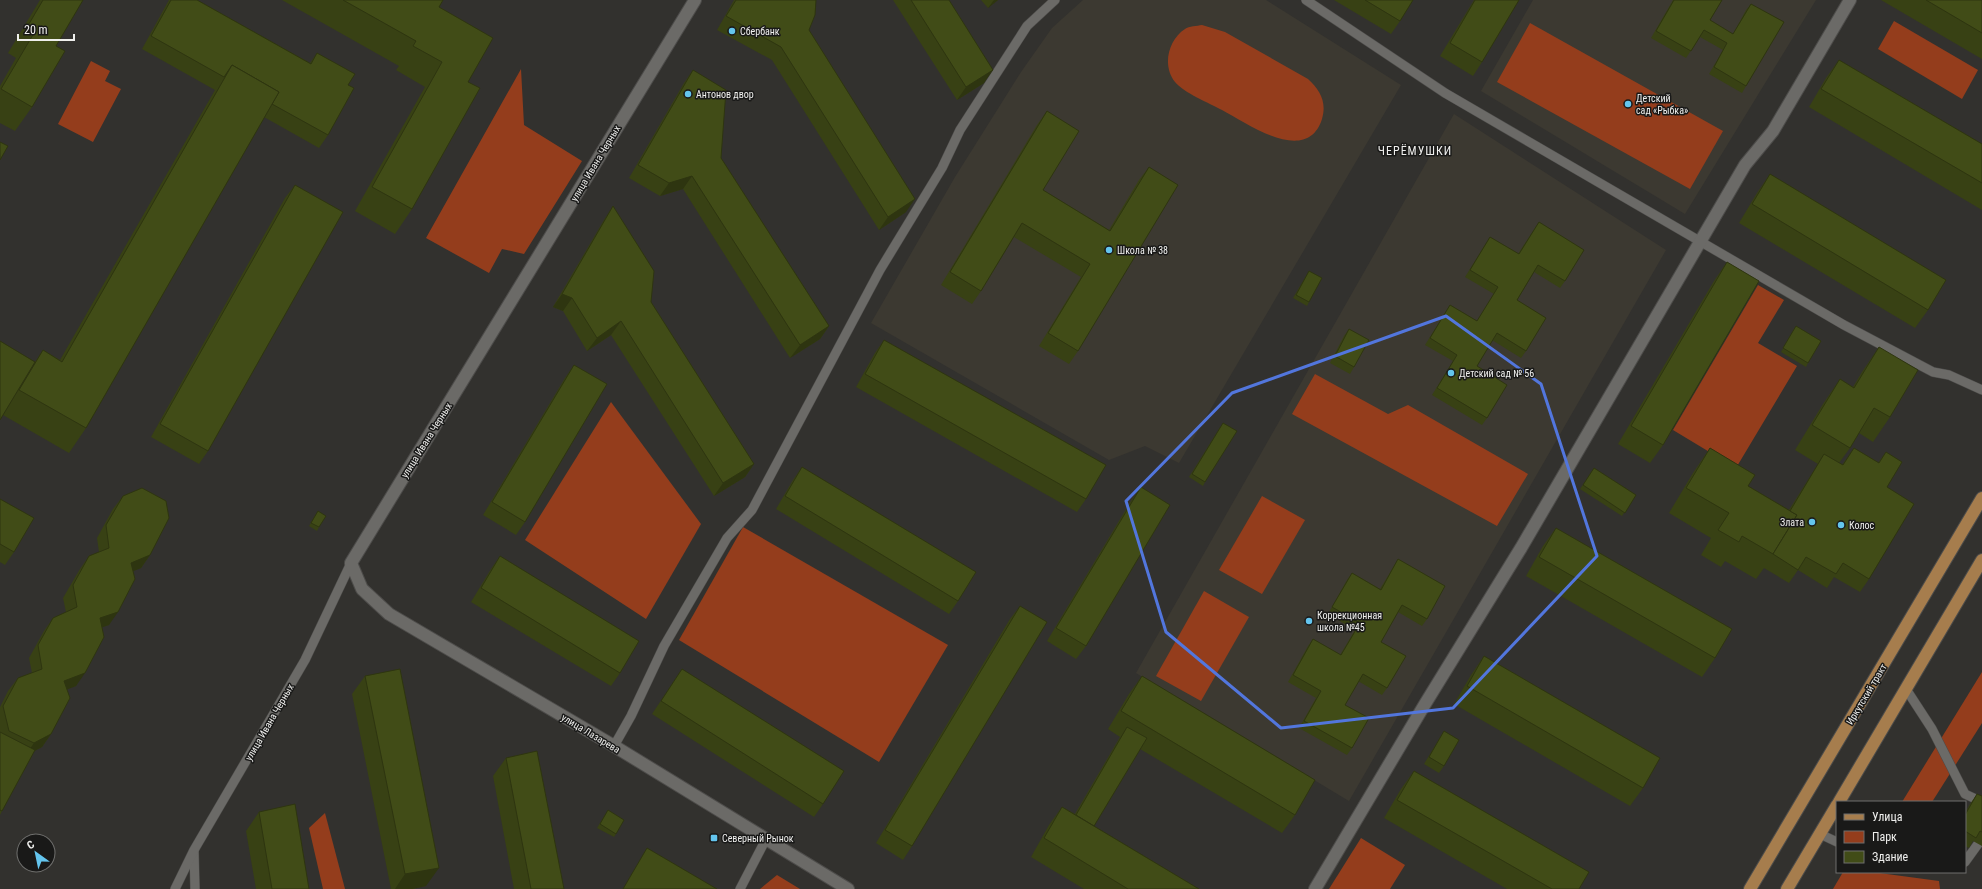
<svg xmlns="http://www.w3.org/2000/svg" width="1982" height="889" font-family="'Roboto Condensed',sans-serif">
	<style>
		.built { fill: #3c3931 }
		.green { fill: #943d1c }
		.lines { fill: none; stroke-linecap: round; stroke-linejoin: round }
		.service-casing { stroke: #4d4c4a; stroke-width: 10 }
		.minor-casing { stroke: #4d4c4a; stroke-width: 14 }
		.tertiary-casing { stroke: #4d4c4a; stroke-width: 14 }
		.primary-casing { stroke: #4d4c4a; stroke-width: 14 }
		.service { stroke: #6b6a67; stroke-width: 9 }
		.minor { stroke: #6b6a67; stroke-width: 12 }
		.tertiary { stroke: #6b6a67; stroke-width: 12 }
		.primary { stroke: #a67d4d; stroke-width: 12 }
		.wall { fill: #384114 }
		.shaded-wall { fill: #2e3510 }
		.building { fill: #414c17; stroke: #2e3510 }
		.marked { fill: none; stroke: #5276dd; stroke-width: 3; stroke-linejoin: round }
		.poi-dot { fill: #64c5ee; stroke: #191918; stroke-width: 1.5 }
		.labels { text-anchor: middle; stroke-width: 3; stroke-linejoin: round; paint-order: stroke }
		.poi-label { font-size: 10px; fill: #efefed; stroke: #191918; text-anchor: start }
		.street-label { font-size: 10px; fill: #efefed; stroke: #191918 }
		.quarter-label { font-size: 12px; letter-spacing: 1px; fill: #efefed; stroke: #191918 }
	</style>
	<rect width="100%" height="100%" fill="#32312e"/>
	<g class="built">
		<polygon points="1083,0 1266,0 1401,85 1179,463 1145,446 1109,460 871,323 955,177 1021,72 1052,28"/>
		<polygon points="1533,0 1816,0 1685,214 1481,91"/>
		<polygon points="1454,114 1666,250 1349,801 1136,673"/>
	</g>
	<g class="green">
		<polygon points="1894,21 1978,70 1962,99 1878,49"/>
		<polygon points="1530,23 1723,131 1690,189 1497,82"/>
		<path d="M 1202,25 L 1225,32 L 1308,79 C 1320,90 1327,102 1322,119 C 1307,166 1248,124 1222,110 C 1209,103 1184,93 1175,82 C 1162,66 1168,40 1185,29 C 1189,26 1197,26 1202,25 Z"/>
		<polygon points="91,61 110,71 105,81 121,89 93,142 58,124"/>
		<polygon points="521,69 524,125 582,161 524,254 502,249 489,273 426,238"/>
		<polygon points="1758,285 1784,300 1758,343 1797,366 1736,468 1673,430"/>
		<polygon points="1315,374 1388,414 1408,405 1528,474 1497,526 1292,414"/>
		<polygon points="611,402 701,524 646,619 525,540"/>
		<polygon points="1262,496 1305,520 1262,594 1219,570"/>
		<polygon points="743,527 948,645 879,762 679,640"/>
		<polygon points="1204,591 1249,617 1201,701 1156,676"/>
		<polygon points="1982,672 1982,723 1932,802 1902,802"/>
		<polygon points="325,813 345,889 323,889 309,828"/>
		<polygon points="1361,838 1405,865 1390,889 1329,889"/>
		<polygon points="1843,872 1872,872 1939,881 1940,889 1833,889"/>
		<polygon points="777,875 800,889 760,889"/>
	</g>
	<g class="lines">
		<g class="service-casing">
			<g id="service">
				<polyline points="1306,0 1445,93 1844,325 1933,372 1949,375 1982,390"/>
				<polyline points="1906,689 1932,729 1965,794 1982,802"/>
				<polyline points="614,746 631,716 664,646 727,538 752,510 880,270 942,168 960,130 1027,26 1055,0"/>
				<polyline points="1820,834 1837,842"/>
				<polyline points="194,851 195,889"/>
				<polyline points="1965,862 1978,844"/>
				<polyline points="175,889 194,850 305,660 351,563"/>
				<polyline points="740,889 766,839"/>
			</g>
		</g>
		<g class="minor-casing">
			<polyline id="minor" points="1315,889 1425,704 1521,548 1745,165 1773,131 1850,0"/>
		</g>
		<g class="tertiary-casing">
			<polyline id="tertiary" points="695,0 351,563 362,589 389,614 614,746 848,889"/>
		</g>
		<g class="primary-casing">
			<g id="primary">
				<polyline points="1839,802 1982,560"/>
				<polyline points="1750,889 1982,498"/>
				<polyline points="1787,889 1837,805"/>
			</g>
		</g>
		<use href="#service" class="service"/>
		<use href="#minor" class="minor"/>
		<use href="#tertiary" class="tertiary"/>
		<use href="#primary" class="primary"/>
	</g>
	<g class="wall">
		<polygon points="40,0 83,0 56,46 32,107 15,131 0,123 0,86 16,58 8,53"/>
		<polygon points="169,0 197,0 310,63 317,53 348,85 328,135 319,148 264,117 86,428 69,453 3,415 35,362 43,350 60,360 215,90 142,49"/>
		<polygon points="282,0 443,0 439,7 468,82 412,209 395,234 355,211 425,87 396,70 399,66"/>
		<polygon points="734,0 816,0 809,30 906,212 879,230 772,60 717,30"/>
		<polygon points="893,0 949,0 984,83 957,100"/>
		<polygon points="981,0 998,0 988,8"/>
		<polygon points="1334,0 1413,0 1400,21 1391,34"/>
		<polygon points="1474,0 1519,0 1482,62 1473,76 1440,56"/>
		<polygon points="1673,0 1722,0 1710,20 1733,34 1746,10 1751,4 1746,86 1742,93 1709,74 1723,50 1700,37 1686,58 1651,38"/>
		<polygon points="1881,0 1982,0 1982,59"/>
		<polygon points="1839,60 1982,144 1982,210 1809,107 1826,78"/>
		<polygon points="693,70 721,158 829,326 820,339 790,358 683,189 660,196 629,178 684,83"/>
		<polygon points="1047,111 1043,190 1109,230 1139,180 1149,167 1078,351 1069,364 1039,346 1081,277 1014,237 981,291 972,304 941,285 1037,125"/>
		<polygon points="1770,174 1928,310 1915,328 1739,223 1757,193"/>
		<polygon points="295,185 208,451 199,464 151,437 285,198"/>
		<polygon points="613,206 651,302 754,464 745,477 714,496 611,335 587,351 563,311 553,307 604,220"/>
		<polygon points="1539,222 1565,281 1560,288 1534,272 1517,300 1526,351 1521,358 1492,340 1477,366 1487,418 1482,425 1432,395 1453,361 1425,345 1450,305 1477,321 1494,294 1465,277 1490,237 1518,254"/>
		<polygon points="1727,262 1663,445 1650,463 1618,444 1714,281"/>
		<polygon points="1309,271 1309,302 1307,306 1293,298"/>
		<polygon points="1796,326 1808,363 1806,367 1781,352"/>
		<polygon points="1349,329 1354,367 1350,374 1330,363 1344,336"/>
		<polygon points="884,340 1086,499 1077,512 856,387 875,353"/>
		<polygon points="1879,347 1890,417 1873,442 1859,433 1850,448 1839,463 1842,465 1854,448 1878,463 1886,452 1887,487 1869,579 1860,592 1834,577 1827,588 1798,570 1789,583 1764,568 1756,579 1725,561 1721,567 1701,555 1711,538 1669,513 1693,473 1710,448 1748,486 1789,510 1818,464 1795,450 1823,404 1840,379 1853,387 1862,372"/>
		<polygon points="574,365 525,522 516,535 483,515 565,378"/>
		<polygon points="1221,426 1205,482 1203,486 1189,477"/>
		<polygon points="802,467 958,601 949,614 776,509 793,480"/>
		<polygon points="1594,468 1636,495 1622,516 1580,489"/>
		<polygon points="1141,487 1086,646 1076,659 1047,641 1131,501"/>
		<polygon points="123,496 150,555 141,568 133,571 109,625 102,627 76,686 67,689 51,734 42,747 34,751 2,811 0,815 0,707 8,691 18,678 32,673 29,658 44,631 53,618 66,612 63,598 80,569 89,556 99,552 97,538 113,509"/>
		<polygon points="0,499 14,552 5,565 0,562"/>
		<polygon points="318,511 319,527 317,531 309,526"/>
		<polygon points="1556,528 1715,658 1702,677 1526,576 1543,546"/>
		<polygon points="500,556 620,673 611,686 471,602 491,569"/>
		<polygon points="1398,559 1427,619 1422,626 1398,612 1381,642 1387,688 1382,695 1358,681 1345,705 1352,748 1347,755 1299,728 1316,698 1288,682 1308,646 1313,639 1340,655 1355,630 1328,614 1347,580 1352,573 1380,589 1394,566"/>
		<polygon points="1020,606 912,846 903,860 876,843 1010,619"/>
		<polygon points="1484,656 1643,788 1630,806 1454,704 1471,675"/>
		<polygon points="682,669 823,804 814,817 652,714"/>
		<polygon points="365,676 426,886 412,889 391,889 352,694"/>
		<polygon points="1142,676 1295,815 1282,833 1140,749 1094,826 1199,889 1084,889 1031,857 1049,825 1062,807 1075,814 1120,737 1108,729 1129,694"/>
		<polygon points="1444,731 1444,766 1439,773 1424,764"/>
		<polygon points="506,758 564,889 514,889 493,776"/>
		<polygon points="1414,771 1579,889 1507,889 1384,818 1401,789"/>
		<polygon points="1977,794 1982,796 1982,846 1973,841 1969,848 1965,846 1965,813 1970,804"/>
		<polygon points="608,810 616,834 614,837 597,828"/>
		<polygon points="259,812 309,889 256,889 246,831"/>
	</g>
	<g class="shaded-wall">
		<polygon points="994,0 998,0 988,8"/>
		<polygon points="993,70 984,83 957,100 966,87"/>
		<polygon points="692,176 683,189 660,196 669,183"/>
		<polygon points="915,199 906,212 879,230 888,217"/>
		<polygon points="562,294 572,298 563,311 553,307"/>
		<polygon points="621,321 611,335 587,351 597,338"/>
		<polygon points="829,326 820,339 790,358 800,345"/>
		<polygon points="754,464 745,477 714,496 723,483"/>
		<polygon points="150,555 141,568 121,576 131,563"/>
		<polygon points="118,612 109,625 91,631 100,618"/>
		<polygon points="85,673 76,686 55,694 64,681"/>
		<polygon points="51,734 42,747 25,756 34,743"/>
		<polygon points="439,868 426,886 412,889 395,889 405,874"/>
	</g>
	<g class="building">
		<polygon points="43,0 83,0 56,46 65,51 32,107 1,89 34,33 26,29"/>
		<polygon points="171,0 197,0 311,64 317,53 355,74 348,85 354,88 328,135 272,104 279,92 232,65 224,77 151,36"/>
		<polygon points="343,0 443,0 439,7 493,38 468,82 480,88 412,209 372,187 442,62 413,46 416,41"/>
		<polygon points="736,0 816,0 815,15 809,30 915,199 888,217 781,47 726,16"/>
		<polygon points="911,0 949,0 993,70 966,87"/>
		<polygon points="1365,0 1413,0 1400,21"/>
		<polygon points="1475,0 1519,0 1482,62 1450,43"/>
		<polygon points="1674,0 1722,0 1710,20 1733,34 1751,4 1784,22 1746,86 1714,67 1727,43 1704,30 1691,51 1656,31"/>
		<polygon points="1926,0 1982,0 1982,33"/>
		<polygon points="1839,60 1982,144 1982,183 1821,89"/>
		<polygon points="232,65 279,92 86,428 19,390 43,350 62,362"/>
		<polygon points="693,70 726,90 721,158 829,326 800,345 692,176 669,183 638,165"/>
		<polygon points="1047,111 1079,131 1043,190 1110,231 1149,167 1178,185 1078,351 1048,333 1090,264 1022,223 981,291 950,272"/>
		<polygon points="0,142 8,146 0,160"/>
		<polygon points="1770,174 1946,280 1928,310 1752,204"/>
		<polygon points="295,185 343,212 208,451 160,424"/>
		<polygon points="613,206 654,271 651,302 754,464 723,483 621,321 597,338 572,298 562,294"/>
		<polygon points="1539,222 1584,250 1565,281 1538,265 1517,300 1546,318 1526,351 1497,333 1477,366 1507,385 1487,418 1437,388 1457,355 1430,338 1450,305 1477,321 1498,287 1470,270 1490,237 1519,254"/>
		<polygon points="1727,262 1759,281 1663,445 1631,426"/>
		<polygon points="1309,271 1322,278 1309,302 1296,295"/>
		<polygon points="1796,326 1821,341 1808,363 1783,348"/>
		<polygon points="1349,329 1369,340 1354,367 1335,356"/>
		<polygon points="884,340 1106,465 1086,499 865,374"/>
		<polygon points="0,341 35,362 0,420"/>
		<polygon points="1879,347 1918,370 1890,417 1874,408 1850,448 1812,425 1840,379 1854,388"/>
		<polygon points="574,365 607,384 525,522 492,502"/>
		<polygon points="1223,423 1237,431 1205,482 1192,474"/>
		<polygon points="1710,448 1755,475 1748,486 1797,515 1773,554 1742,536 1739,542 1718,530 1729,513 1686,488"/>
		<polygon points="1854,448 1879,463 1886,452 1902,462 1887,487 1914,504 1869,579 1843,563 1836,574 1806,557 1798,570 1773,554 1797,515 1790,511 1824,454 1843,465"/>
		<polygon points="802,467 976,572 958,601 785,496"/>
		<polygon points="1594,468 1636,495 1625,513 1583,485"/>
		<polygon points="1141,487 1170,505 1086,646 1056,628"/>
		<polygon points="142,488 166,501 169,518 150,555 131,563 135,579 118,612 100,618 104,637 85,673 64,681 70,698 51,734 34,743 9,731 3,706 18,678 42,669 38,645 53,618 77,607 73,585 89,556 109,548 106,525 123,496"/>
		<polygon points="0,499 34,518 14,552 0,544"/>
		<polygon points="318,511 326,516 319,527 311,523"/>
		<polygon points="1556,528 1732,629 1715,658 1539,557"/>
		<polygon points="500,556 639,641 620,673 481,588"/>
		<polygon points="1398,559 1445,586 1427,619 1402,605 1381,642 1406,656 1387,688 1363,674 1345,705 1369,718 1352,748 1304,721 1321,691 1293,675 1313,639 1341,655 1360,623 1332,607 1352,573 1381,590"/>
		<polygon points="1020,606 1047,622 912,846 885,830"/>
		<polygon points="1484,656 1660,758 1643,788 1467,686"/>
		<polygon points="400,669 439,868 405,874 365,676"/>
		<polygon points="682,669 844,771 823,804 661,701"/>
		<polygon points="1142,676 1315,780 1295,815 1121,711"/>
		<polygon points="1127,727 1147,738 1094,826 1076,815"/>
		<polygon points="1444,731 1459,740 1444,766 1429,757"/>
		<polygon points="0,732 35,750 2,811 0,810"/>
		<polygon points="537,751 564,889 531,889 506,758"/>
		<polygon points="1414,771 1589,872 1579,889 1552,889 1397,800"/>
		<polygon points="1977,794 1982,796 1982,832 1980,831 1976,838 1965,831 1965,815"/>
		<polygon points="295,804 309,889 272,889 259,812"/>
		<polygon points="1062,807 1199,889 1128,889 1044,838"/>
		<polygon points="608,810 624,820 616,834 600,824"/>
		<polygon points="647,848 717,889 623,889"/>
	</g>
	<path class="marked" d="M 1446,316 L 1541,384 L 1597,556 L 1453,708 L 1281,728 L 1166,632 L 1126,501 L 1232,393 Z"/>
	<g class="poi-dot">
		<circle cx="732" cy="31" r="4"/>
		<circle cx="688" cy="94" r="4"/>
		<circle cx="1628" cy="104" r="4"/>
		<circle cx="1109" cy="250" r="4"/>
		<circle cx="1451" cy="373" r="4"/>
		<circle cx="1812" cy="522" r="4"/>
		<circle cx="1841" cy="525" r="4"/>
		<circle cx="1309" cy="621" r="4"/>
		<rect x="710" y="834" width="8" height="8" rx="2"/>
	</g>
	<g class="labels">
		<g class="poi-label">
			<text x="740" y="35">Сбербанк</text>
			<text x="696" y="98">Антонов двор</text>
			<text x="1636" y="102">Детский<tspan x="1636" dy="12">сад «Рыбка»</tspan></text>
			<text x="1117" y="254">Школа № 38</text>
			<text x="1459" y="377">Детский сад № 56</text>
			<text x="1804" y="526" text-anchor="end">Злата</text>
			<text x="1849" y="529">Колос</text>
			<text x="1317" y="619">Коррекционная<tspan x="1317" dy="12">школа №45</tspan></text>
			<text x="722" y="842">Северный Рынок</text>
		</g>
		<g class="street-label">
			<text transform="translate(595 163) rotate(-59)" y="4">улица Ивана Черных</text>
			<text transform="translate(426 440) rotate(-58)" y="4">улица Ивана Черных</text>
			<text transform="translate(1866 694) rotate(-59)" y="4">Иркутский тракт</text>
			<text transform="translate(269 722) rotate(-60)" y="4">улица Ивана Черных</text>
			<text transform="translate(591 733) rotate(31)" y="4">улица Лазарева</text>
		</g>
		<g class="quarter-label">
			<text x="1415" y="155">ЧЕРЁМУШКИ</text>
		</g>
	</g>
	<rect x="1836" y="801" width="130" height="72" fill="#191918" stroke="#6f6f6d"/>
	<rect x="1844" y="814" width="20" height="6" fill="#a67d4d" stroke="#6f6f6d"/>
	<text x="1872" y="821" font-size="12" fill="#efefed">Улица</text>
	<rect x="1844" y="831" width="20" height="12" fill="#943d1c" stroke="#6f6f6d"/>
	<text x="1872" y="841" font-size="12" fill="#efefed">Парк</text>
	<rect x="1844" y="851" width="20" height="12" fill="#414c17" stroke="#6f6f6d"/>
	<text x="1872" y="861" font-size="12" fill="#efefed">Здание</text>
	<g transform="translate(36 853) rotate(327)"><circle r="19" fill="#191918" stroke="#6f6f6d"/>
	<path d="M0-3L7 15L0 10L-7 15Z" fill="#64c5ee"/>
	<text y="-6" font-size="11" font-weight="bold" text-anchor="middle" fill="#efefed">С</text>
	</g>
	<path d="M18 34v6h56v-6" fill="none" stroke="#efefed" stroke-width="2"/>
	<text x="24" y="34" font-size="12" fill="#efefed" stroke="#191918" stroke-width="3" paint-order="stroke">20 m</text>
</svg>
